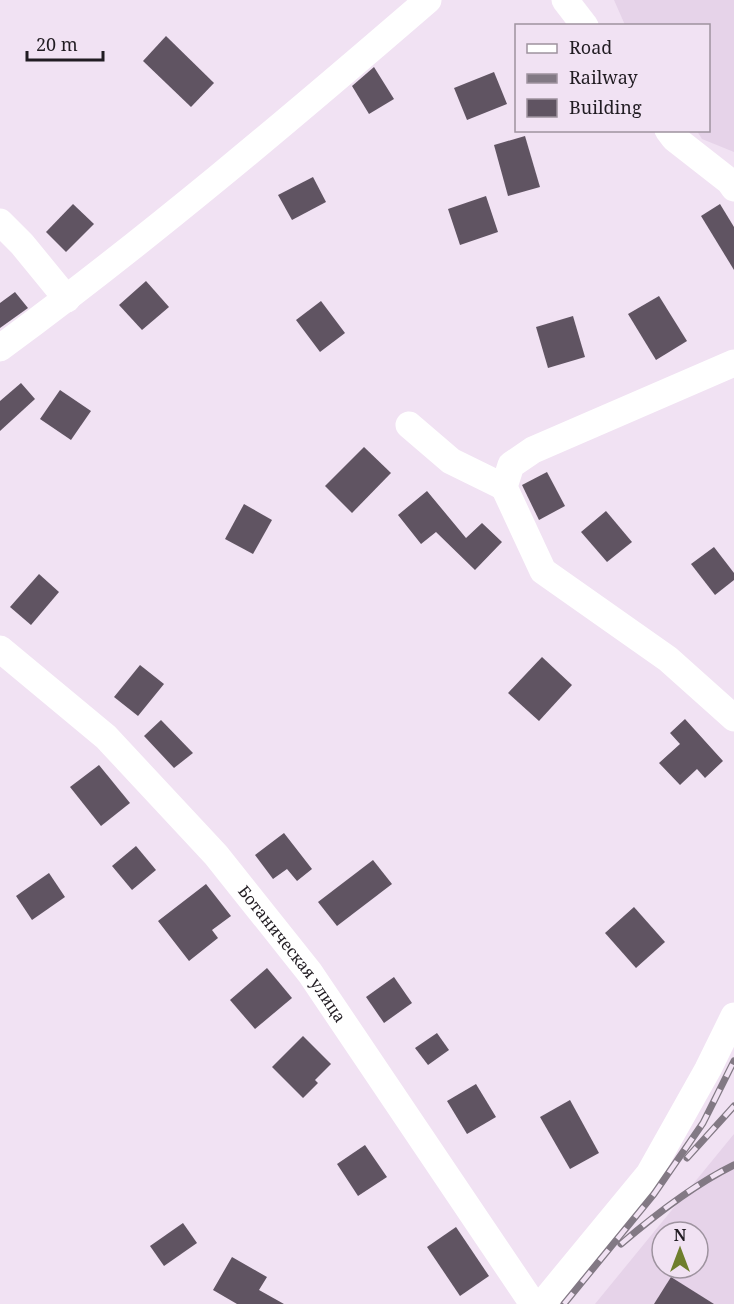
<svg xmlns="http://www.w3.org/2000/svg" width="734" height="1304" font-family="'Noto Serif',serif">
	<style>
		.built { fill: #e6d3e9; fill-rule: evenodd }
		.building { fill: #605462 }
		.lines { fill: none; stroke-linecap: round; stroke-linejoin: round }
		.minor { stroke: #fff; stroke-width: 27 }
		.rail-casing { stroke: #827984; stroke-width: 7 }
		.rail { stroke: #f1e2f3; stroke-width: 4.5; stroke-dasharray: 14; stroke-linecap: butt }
		.labels { text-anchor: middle; stroke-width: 6; stroke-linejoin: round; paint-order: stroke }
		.street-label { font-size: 16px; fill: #211c22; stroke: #f1e2f3 }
	</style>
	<rect width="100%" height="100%" fill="#f1e2f3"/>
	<g class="built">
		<polygon points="614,0 734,0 734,152 702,139 697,131 708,130 708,26 625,25"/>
		<path d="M 734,1134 L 734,1304 L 595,1304 ZM 662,1232 L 698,1232 L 698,1268 L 662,1268 Z"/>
	</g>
	<g class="building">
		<polygon points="166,36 214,83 191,107 143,61"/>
		<polygon points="374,67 394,99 369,114 352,86"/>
		<polygon points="494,72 507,104 467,120 454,88"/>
		<polygon points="525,136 540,187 508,196 494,145"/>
		<polygon points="313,177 326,202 292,220 278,195"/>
		<polygon points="486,196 498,232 460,245 448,209"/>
		<polygon points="73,204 94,224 66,252 46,232"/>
		<polygon points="720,204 734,227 734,270 701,216"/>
		<polygon points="146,281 169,307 142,330 119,305"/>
		<polygon points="15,292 28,308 0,328 0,303"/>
		<polygon points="659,296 687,341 656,360 628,314"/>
		<polygon points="321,301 345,333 320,352 296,320"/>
		<polygon points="573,316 585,357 548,368 536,327"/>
		<polygon points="21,383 35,399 0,431 0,401"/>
		<polygon points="60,390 91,411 71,440 40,419"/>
		<polygon points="364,447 391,473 352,513 325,486"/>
		<polygon points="547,472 565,506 539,520 522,485"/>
		<polygon points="427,491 466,538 482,523 502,542 475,570 436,532 421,544 398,515"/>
		<polygon points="244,504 272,520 253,554 225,539"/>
		<polygon points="606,511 632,542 607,562 581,532"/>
		<polygon points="714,547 734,573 734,580 715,595 691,564"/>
		<polygon points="39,574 59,592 31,625 10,607"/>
		<polygon points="542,657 572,685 539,721 508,693"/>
		<polygon points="140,665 164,684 138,716 114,697"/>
		<polygon points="685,719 723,761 705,778 697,769 680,785 659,763 680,744 670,733"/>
		<polygon points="161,720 193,753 174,768 144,736"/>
		<polygon points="99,765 130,803 101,826 70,787"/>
		<polygon points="284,833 312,869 297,881 287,869 273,879 255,855"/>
		<polygon points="136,846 156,870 132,890 112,866"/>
		<polygon points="373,860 392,884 337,926 318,902"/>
		<polygon points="49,873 65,897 32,920 16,896"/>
		<polygon points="206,884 231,916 212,930 218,938 189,961 158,921"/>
		<polygon points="634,907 665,942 636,968 605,933"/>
		<polygon points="267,968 292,998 255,1029 230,1000"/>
		<polygon points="394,977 412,1003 384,1023 366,997"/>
		<polygon points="437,1033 449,1050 428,1065 415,1048"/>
		<polygon points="303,1036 331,1064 315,1080 318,1083 303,1098 272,1067"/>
		<polygon points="476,1084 496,1117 467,1134 447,1101"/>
		<polygon points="570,1100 599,1153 570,1169 540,1117"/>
		<polygon points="365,1145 387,1177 358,1196 337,1164"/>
		<polygon points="183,1223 197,1243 164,1266 150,1246"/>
		<polygon points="456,1227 489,1276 460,1296 427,1247"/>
		<polygon points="232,1257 267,1277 259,1290 284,1304 237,1304 213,1290"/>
		<polygon points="671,1277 714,1304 654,1304"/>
	</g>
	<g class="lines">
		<g class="minor">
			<polyline points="565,0 585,26"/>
			<polyline points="668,130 674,138 729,181 734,188"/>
			<polyline points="0,222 22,244 67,299"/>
			<path d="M 0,348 C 148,239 289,120 428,0"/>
			<polyline points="734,363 533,450 511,465 504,487 543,571 668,659 734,718"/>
			<polyline points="409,425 451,461 504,487"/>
			<path id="s1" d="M 0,649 L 106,737 L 216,855 L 310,973 L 533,1304"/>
			<polyline points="542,1304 649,1174 708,1069 734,1016"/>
		</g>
		<g class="rail-casing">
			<g id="rail">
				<polyline points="687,1158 734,1106"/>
				<path d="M 621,1244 C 655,1215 693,1185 734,1165"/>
				<polyline points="564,1304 654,1194 703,1123 734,1061"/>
			</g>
		</g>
		<use href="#rail" class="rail"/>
	</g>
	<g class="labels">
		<g class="street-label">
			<text dy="6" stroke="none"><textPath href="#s1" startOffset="424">Ботаническая улица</textPath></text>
		</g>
	</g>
	<rect x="515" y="24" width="195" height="108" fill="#f1e2f3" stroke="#9e939f" stroke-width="1.5"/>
	<rect x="527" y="44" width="30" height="9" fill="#ffffff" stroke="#9e939f" stroke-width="1.5"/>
	<text x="569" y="54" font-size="18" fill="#211c22">Road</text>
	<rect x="527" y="74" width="30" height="9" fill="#827984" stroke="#9e939f" stroke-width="1.5"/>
	<text x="569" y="84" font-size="18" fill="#211c22">Railway</text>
	<rect x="527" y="99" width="30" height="18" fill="#605462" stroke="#9e939f" stroke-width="1.5"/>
	<text x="569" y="114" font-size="18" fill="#211c22">Building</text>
	<g transform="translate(680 1250)"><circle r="28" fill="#f1e2f3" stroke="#9e939f" stroke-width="1.5"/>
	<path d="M0-4.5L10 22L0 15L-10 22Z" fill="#6f7e2d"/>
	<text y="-9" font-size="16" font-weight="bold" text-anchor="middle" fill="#211c22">N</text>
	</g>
	<path d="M27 51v9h76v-9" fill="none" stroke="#211c22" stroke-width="3"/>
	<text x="36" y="51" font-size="18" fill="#211c22" stroke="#f1e2f3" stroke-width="4.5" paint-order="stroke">20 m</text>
</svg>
